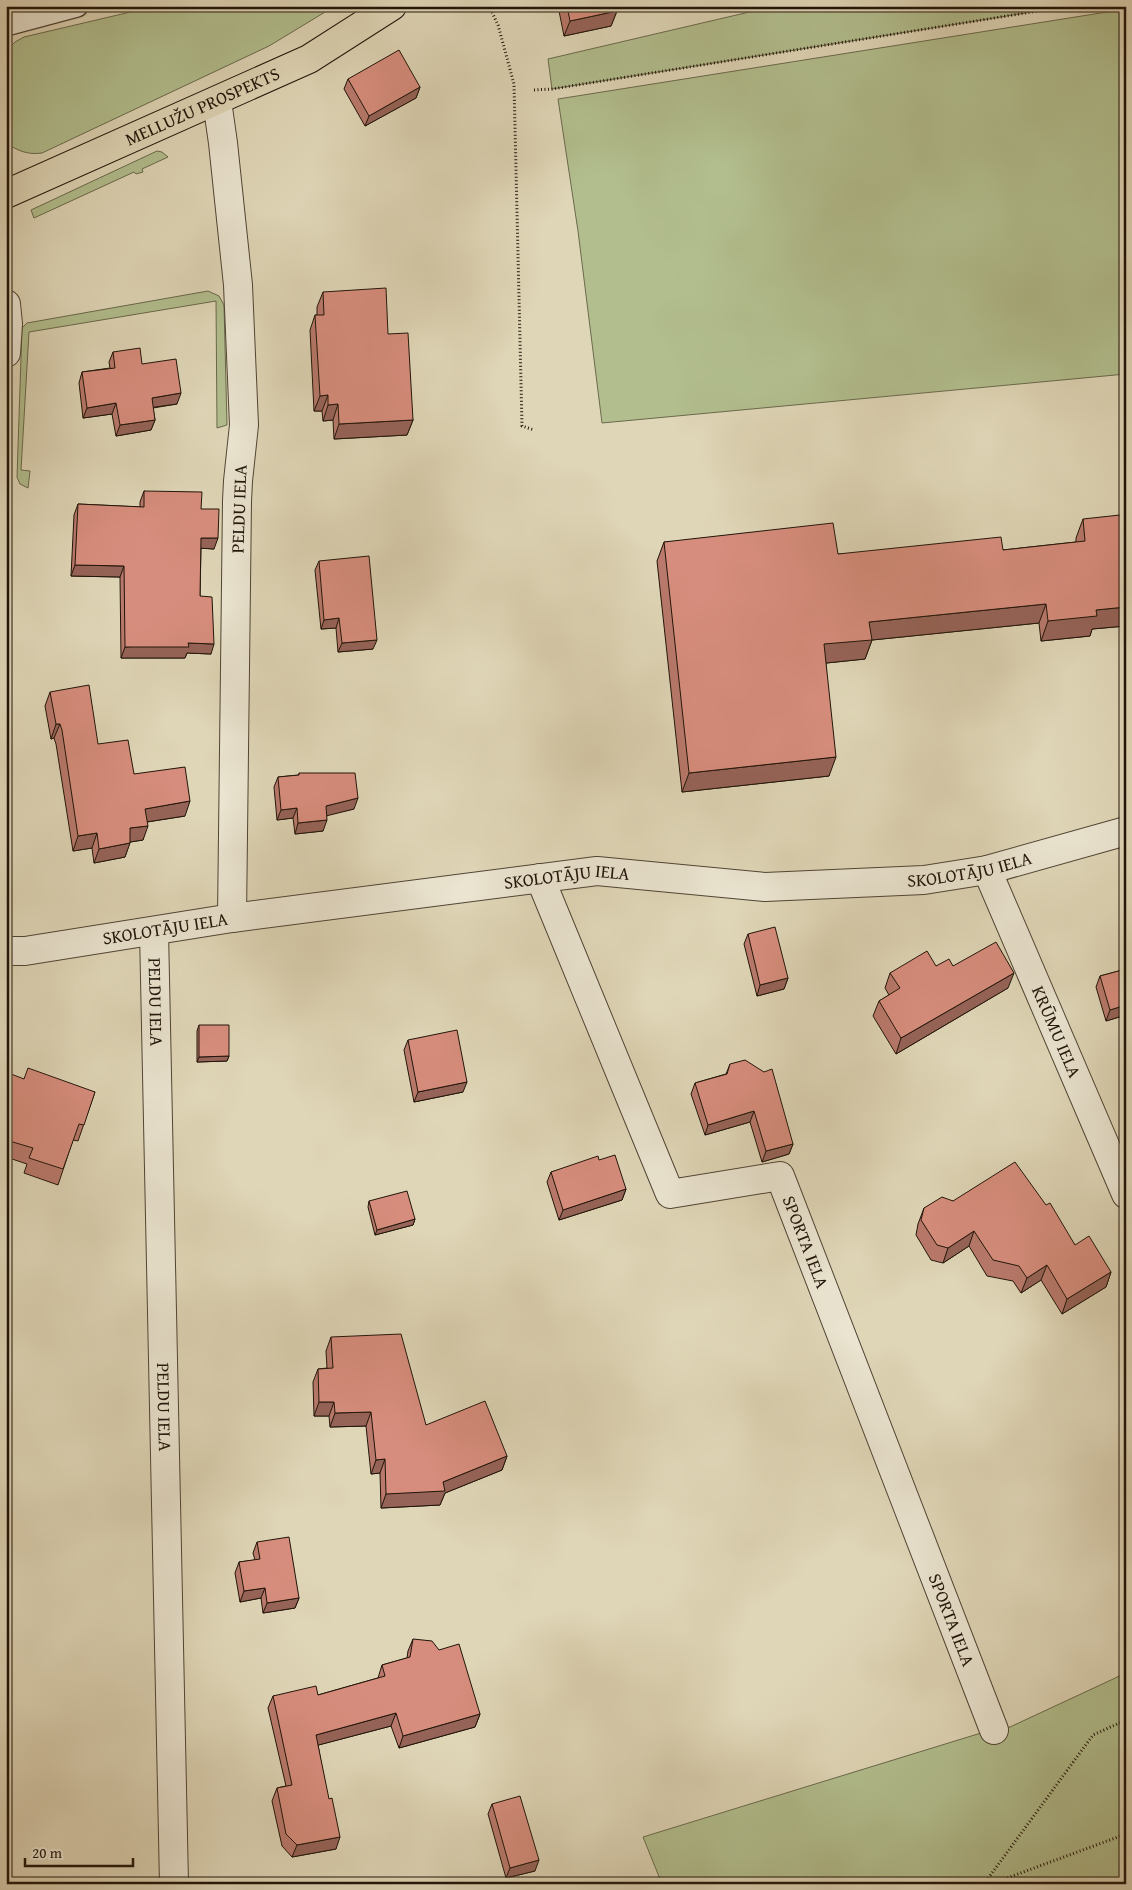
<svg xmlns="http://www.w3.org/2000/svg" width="1132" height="1890" font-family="'Gentium Book Plus',serif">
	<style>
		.green { fill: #b2be8e; stroke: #69694c }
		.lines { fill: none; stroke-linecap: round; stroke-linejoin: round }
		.lane-casing { stroke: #504434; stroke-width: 24 }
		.street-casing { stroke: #504434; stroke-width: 30 }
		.primary-casing { stroke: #201409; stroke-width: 30 }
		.path { stroke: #201409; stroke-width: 3; stroke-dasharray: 1 2.5; stroke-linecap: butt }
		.lane { stroke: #eae4d0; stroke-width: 21 }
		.street { stroke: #eae4d0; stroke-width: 28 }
		.primary { stroke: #dfd6b7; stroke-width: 28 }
		.wall { fill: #b9796c; stroke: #201409 }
		.shaded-wall { fill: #966358; stroke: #201409 }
		.building { fill: #d78d7d; stroke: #201409 }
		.labels { text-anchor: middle; stroke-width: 4.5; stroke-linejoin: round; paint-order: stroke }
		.street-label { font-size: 18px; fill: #201409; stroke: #eae4d0 }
	</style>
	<rect width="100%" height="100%" fill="#dfd6b7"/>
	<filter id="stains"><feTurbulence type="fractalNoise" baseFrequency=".004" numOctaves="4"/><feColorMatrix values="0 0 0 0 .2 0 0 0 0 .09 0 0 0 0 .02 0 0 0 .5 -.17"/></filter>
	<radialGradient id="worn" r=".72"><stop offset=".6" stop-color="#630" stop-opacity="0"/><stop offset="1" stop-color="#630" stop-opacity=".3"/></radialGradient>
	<g class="green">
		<path d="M 156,6 L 335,6 L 269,46 L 42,153 C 28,155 18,151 6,143 L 6,51 L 15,42 L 24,37 Z"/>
		<polygon points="775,6 1069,6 552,89 548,59"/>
		<polygon points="1126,9 1126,374 602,423 578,231 558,99"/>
		<polygon points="157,151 162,152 168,157 142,169 143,172 136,174 134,172 34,218 31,210"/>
		<polygon points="208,291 219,296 224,305 227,425 217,428 216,301 29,332 21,470 30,471 28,488 20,484 17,477 22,328 27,323"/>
		<polygon points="1126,1673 1126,1884 662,1884 643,1837 981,1733 1010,1727"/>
	</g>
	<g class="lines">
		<g class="lane-casing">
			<polyline id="lane" points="6,25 77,6"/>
		</g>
		<g class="street-casing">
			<g id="street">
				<polyline points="217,101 223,143 238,285 244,425 238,481 237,501 232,918"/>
				<polyline points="6,304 8,324 6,353"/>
				<path id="s1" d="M 987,870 L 1126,1194"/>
				<path id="s2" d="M 540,878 L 670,1194 L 780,1176 L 994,1730"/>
				<path id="s3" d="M 154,931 L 174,1884"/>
				<path id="s4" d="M 6,951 L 25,951 L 232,918 L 597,871 L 765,887 L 924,880 L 987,870 L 1126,831"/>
			</g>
		</g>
		<g class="primary-casing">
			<g id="primary">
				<path id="s5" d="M 6,194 L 309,59 L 392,6"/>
			</g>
		</g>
		<g class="path">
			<polyline points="489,6 498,25 514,84 522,426 534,430"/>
			<polyline points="534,90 552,89 1069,6"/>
			<polyline points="984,1884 1093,1735 1126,1720"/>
			<polyline points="991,1884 1126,1834"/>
		</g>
		<use href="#lane" class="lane"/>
		<use href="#street" class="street"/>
		<use href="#primary" class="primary"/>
	</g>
	<g class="wall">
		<polygon points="558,6 616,6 617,11 611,26 564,36"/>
		<polygon points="348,79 420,87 416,98 365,126 344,89"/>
		<polygon points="323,292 388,334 413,420 407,435 334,439 333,420 323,421 322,411 314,411 310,330 315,315 317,315 317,307"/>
		<polygon points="113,352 142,364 177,404 153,408 155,420 151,430 116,436 112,414 83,418 79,383 82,372 110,368 109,362"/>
		<polygon points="144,491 201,509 214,549 201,548 200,596 211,654 187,653 185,658 121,658 120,577 71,576 74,515 78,504 140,507 140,502"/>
		<polygon points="1083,519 1126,626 1092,629 1090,636 1041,641 1039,623 872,640 865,659 826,663 829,776 682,792 657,561 664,542 838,554 1003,550 1076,542 1076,538"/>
		<polygon points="319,561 373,649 338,652 336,628 321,629 315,570"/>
		<polygon points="50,692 98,744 185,816 147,822 143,840 130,842 125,857 94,863 92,848 73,851 56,744 54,738 51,739 45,706"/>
		<polygon points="299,773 354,809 327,815 323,831 295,834 293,818 277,820 274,787 278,777 299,775"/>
		<polygon points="748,934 788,978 784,989 757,996 744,944"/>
		<polygon points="936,966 953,966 1008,988 896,1054 873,1016 879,1001 889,995 885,988 890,973"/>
		<polygon points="1126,969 1126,1015 1106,1021 1096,987 1100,976"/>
		<polygon points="199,1025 229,1056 227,1061 197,1062 197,1031"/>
		<polygon points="408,1040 463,1092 414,1102 404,1050"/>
		<polygon points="730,1064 793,1144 789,1154 762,1162 750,1122 705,1135 691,1094 695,1083 726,1074"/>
		<polygon points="24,1079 95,1092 78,1141 73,1140 58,1185 24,1173 27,1164 6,1157 6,1087"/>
		<polygon points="599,1160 626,1189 622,1200 559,1220 547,1182 551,1172"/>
		<polygon points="369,1201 415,1219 413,1225 375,1235 368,1207"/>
		<polygon points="953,1201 1046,1205 1075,1245 1111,1272 1106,1287 1062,1314 1041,1280 1021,1293 1013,1281 987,1276 969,1246 943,1263 931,1260 916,1235 918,1224 924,1208"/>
		<polygon points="331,1337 426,1425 507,1456 502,1470 445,1493 440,1505 381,1508 380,1473 371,1474 366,1426 330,1427 329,1416 314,1416 313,1382 318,1369 327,1368 326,1351"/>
		<polygon points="257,1542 299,1598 295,1608 263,1613 261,1598 240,1602 235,1573 239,1562 255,1560 253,1553"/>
		<polygon points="413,1639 480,1714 475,1727 399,1748 391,1726 318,1745 336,1849 292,1857 282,1846 272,1801 277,1788 286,1786 268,1708 273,1696 318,1695 378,1678 382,1665 407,1658 408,1651"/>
		<polygon points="492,1804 535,1871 506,1878 488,1814"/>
	</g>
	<g class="shaded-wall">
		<polygon points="617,11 611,26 564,36 570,21"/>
		<polygon points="420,87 416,98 365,126 369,116"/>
		<polygon points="181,393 177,404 148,408 152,398"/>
		<polygon points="328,395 322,411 314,411 320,396"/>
		<polygon points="116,403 112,414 83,418 87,408"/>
		<polygon points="338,404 333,420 323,421 328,405"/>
		<polygon points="155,420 151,430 116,436 120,425"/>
		<polygon points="413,420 407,435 334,439 339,424"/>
		<polygon points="201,538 218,538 214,549 197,548"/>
		<polygon points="75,565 124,566 120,577 71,576"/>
		<polygon points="1046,604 1039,623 872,640 865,659 817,664 824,644 869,622"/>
		<polygon points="1126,607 1126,626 1092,629 1090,636 1041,641 1048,621 1096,610"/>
		<polygon points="339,618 336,628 321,629 324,620"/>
		<polygon points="377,640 373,649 338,652 342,643"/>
		<polygon points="188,643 214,644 211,654 187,653 185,658 121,658 125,647"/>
		<polygon points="56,724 60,724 54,738 51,739"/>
		<polygon points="836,757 829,776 682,792 689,773"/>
		<polygon points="358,798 354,809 322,817 326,806"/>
		<polygon points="190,801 185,816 140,823 145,809"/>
		<polygon points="297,808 293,818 277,820 281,810"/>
		<polygon points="327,820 323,831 295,834 298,823"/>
		<polygon points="148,826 143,840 124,843 130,828"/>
		<polygon points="97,833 92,848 73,851 78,836"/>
		<polygon points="130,843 125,857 94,863 99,849"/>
		<polygon points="1014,973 1008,988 896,1054 901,1038"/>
		<polygon points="788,978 784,989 757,996 760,985"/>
		<polygon points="1126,1005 1126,1015 1106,1021 1110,1010"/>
		<polygon points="229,1056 227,1061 197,1062 199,1057"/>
		<polygon points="467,1082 463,1092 414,1102 418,1092"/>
		<polygon points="754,1111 750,1122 705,1135 708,1125"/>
		<polygon points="793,1144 789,1154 762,1162 766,1151"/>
		<polygon points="626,1189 622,1200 559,1220 563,1210"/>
		<polygon points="415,1219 413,1225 375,1235 377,1230"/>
		<polygon points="974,1231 969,1246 943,1263 948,1248"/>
		<polygon points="1047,1265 1041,1280 1021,1293 1027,1278"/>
		<polygon points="1111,1272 1106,1287 1062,1314 1067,1299"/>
		<polygon points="319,1402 334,1402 329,1416 314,1416"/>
		<polygon points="371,1412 366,1426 330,1427 335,1413"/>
		<polygon points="507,1456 502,1470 445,1493 440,1505 381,1508 386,1494 443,1482"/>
		<polygon points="385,1459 380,1473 371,1474 376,1460"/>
		<polygon points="265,1588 261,1598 240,1602 244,1591"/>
		<polygon points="299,1598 295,1608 263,1613 267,1603"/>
		<polygon points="396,1713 391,1726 311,1747 316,1735"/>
		<polygon points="480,1714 475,1727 399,1748 403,1736"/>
		<polygon points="340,1837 336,1849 292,1857 297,1845"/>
		<polygon points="539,1860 535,1871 506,1878 510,1868"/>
	</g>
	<g class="building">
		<polygon points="567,6 616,6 617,11 570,21"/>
		<polygon points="399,50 420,87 369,116 348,79"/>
		<polygon points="386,288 388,334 408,333 413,420 339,424 338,404 328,405 328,395 320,396 315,315 324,315 323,292"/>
		<polygon points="140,348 142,364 176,359 181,393 152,398 155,420 120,425 116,403 87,408 82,372 115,368 113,352"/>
		<polygon points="144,491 202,492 201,509 219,509 218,538 201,538 200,596 212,597 214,644 188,643 189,647 125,647 124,566 75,565 78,504 144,507"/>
		<polygon points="1120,515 1126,553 1126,607 1096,610 1097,616 1048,621 1046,604 869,622 872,640 824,644 836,757 689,773 664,542 833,523 838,554 1001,537 1003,550 1085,541 1083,519"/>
		<polygon points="369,556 377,640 342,643 339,618 324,620 319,561"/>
		<polygon points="89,685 98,744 128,740 134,774 185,767 190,801 145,809 148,826 130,828 130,843 99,849 97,833 78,836 62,730 60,724 56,724 50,692"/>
		<polygon points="299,773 355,773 358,798 326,806 327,820 298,823 297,808 281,810 278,777 299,775"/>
		<polygon points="775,927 788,978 760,985 748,934"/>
		<polygon points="996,942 1014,973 901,1038 879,1001 900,988 890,973 927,951 936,966 949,959 953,966"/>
		<polygon points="1126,969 1126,1005 1110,1010 1100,976"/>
		<polygon points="199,1025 229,1025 229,1056 199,1057"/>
		<polygon points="457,1030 467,1082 418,1092 408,1040"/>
		<polygon points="745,1060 764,1072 772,1069 793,1144 766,1151 754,1111 708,1125 695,1083 727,1074 730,1064"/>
		<polygon points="28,1068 95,1092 84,1125 79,1124 63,1169 29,1158 33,1148 6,1140 6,1088 11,1074 24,1079"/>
		<polygon points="615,1155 626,1189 563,1210 551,1172 598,1156 599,1160"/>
		<polygon points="1015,1162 1046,1205 1050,1203 1075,1245 1089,1236 1111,1272 1067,1299 1047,1265 1027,1278 1019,1266 993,1260 974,1231 948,1248 937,1245 921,1220 924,1208 942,1197 953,1201"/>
		<polygon points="407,1191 415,1219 377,1230 369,1201"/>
		<polygon points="401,1334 426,1425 485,1401 507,1456 443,1482 445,1491 386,1494 385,1459 376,1460 371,1412 335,1413 334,1402 319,1402 318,1369 333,1368 331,1337"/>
		<polygon points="289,1537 299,1598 267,1603 265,1588 244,1591 239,1562 260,1559 257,1542"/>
		<polygon points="413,1639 432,1641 439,1650 459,1644 480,1714 403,1736 396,1713 316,1735 329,1799 332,1798 340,1837 297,1845 286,1834 277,1788 292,1785 273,1696 316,1686 318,1695 385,1676 382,1665 410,1657"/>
		<polygon points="520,1796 539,1860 510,1868 492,1804"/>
	</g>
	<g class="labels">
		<g class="street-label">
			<text dy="6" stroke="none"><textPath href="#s5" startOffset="215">MELLUŽU PROSPEKTS</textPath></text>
			<text transform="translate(239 509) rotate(-88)" y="6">PELDU IELA</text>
			<text dy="6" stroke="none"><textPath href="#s4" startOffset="971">SKOLOTĀJU IELA</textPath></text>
			<text dy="6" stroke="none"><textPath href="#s4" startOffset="566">SKOLOTĀJU IELA</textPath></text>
			<text dy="6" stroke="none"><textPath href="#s4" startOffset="161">SKOLOTĀJU IELA</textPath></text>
			<text dy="6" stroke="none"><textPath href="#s3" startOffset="71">PELDU IELA</textPath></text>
			<text dy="6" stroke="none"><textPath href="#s1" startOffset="176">KRŪMU IELA</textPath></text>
			<text dy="6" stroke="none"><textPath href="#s2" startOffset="524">SPORTA IELA</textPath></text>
			<text dy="6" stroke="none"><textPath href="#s3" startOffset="476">PELDU IELA</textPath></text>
			<text dy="6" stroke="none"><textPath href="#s2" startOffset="929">SPORTA IELA</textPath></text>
		</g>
	</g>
	<rect width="1132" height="1890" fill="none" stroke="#dfd6b7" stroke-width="25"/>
	<rect x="8" y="8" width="1117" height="1875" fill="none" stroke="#201409" stroke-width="2.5"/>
	<rect x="12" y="12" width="1107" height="1865" fill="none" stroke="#201409"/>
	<path d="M25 1858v8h108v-8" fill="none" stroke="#201409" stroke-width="2.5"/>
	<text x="32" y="1858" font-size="15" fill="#201409" stroke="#eae4d0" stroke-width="4" paint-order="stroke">20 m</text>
	<rect width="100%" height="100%" filter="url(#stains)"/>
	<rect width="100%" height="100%" fill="url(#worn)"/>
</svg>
